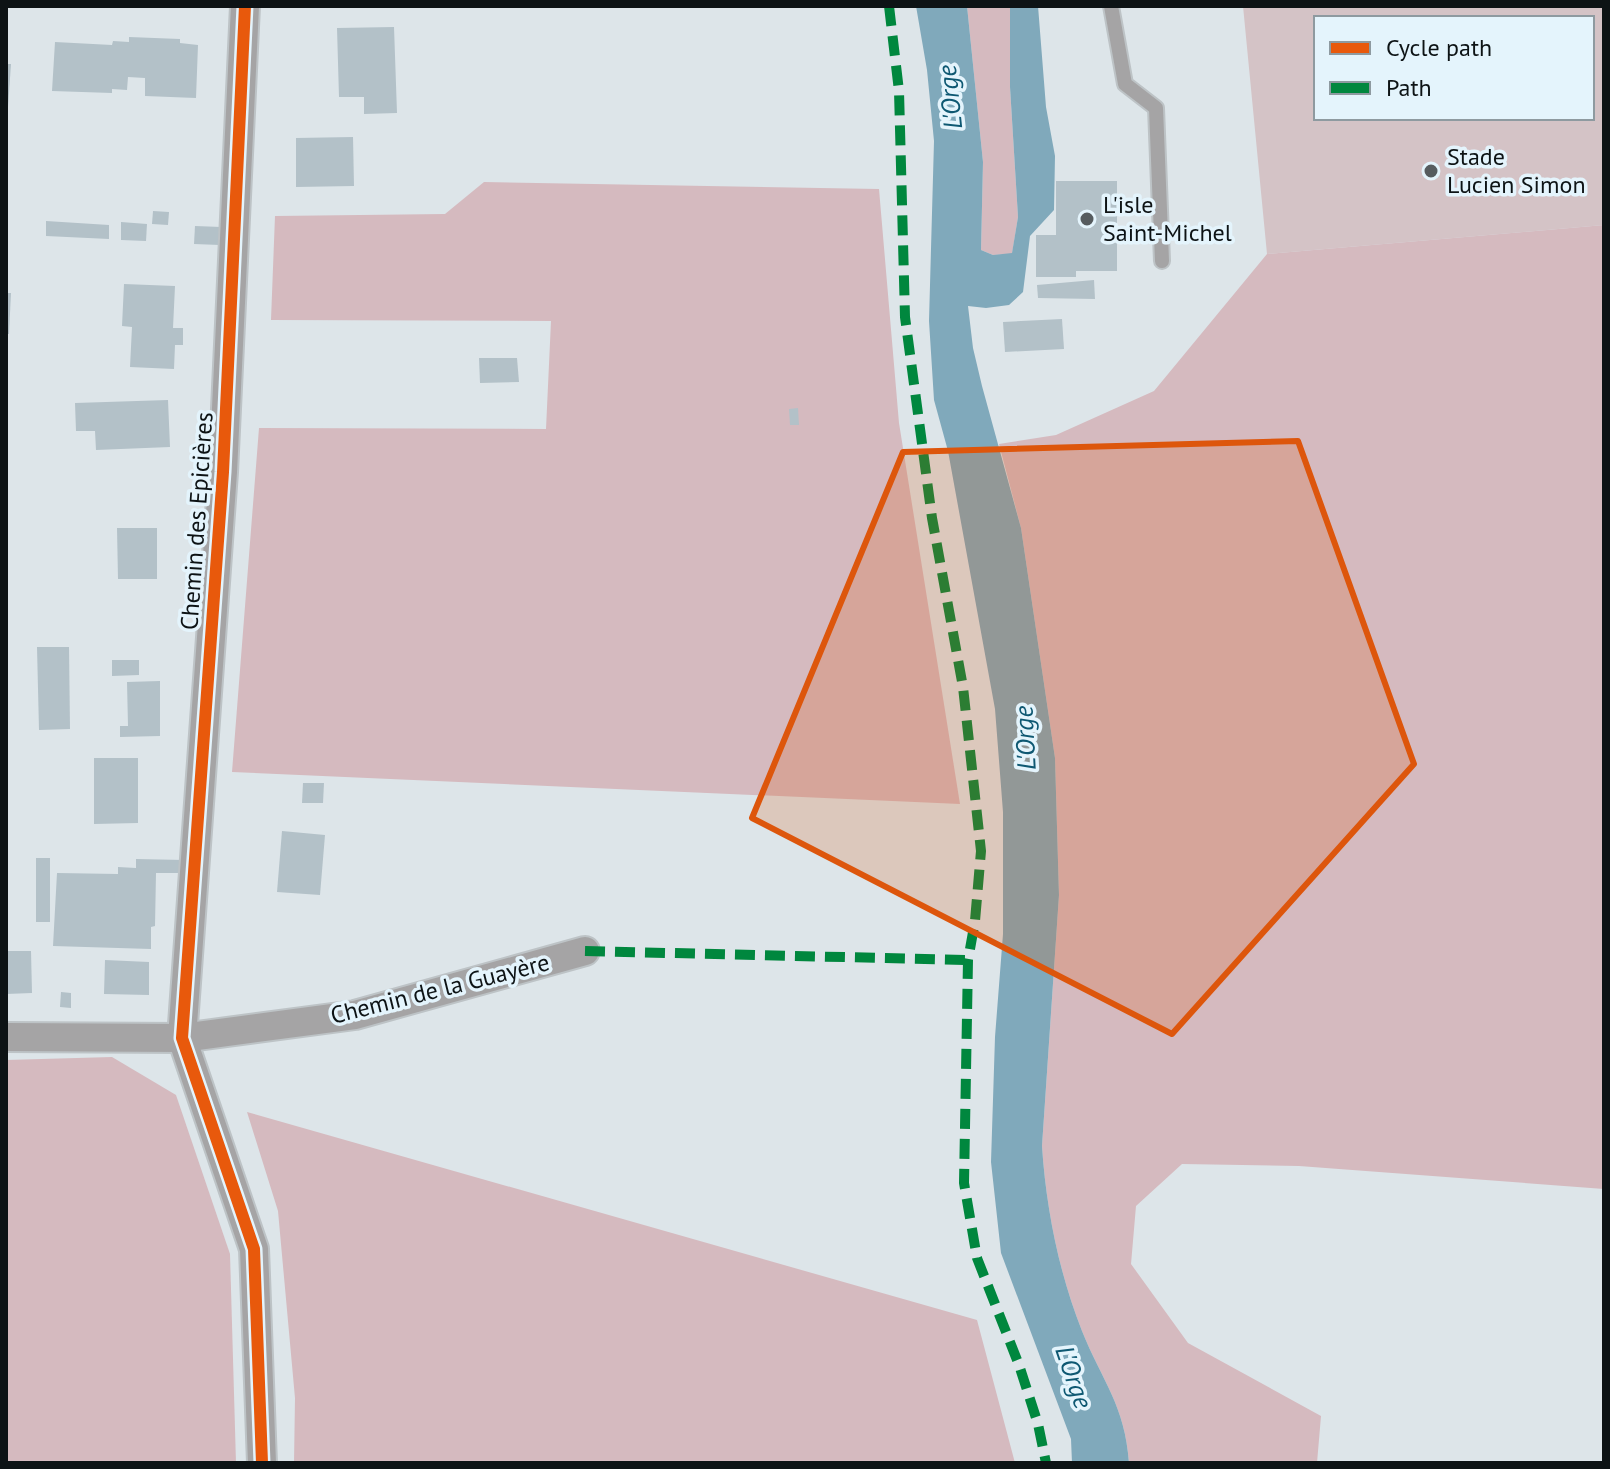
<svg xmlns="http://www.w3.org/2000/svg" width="1610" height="1469" font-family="'PT Sans',sans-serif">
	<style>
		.green { fill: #d4c3c6; fill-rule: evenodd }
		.forest { fill: #d5babf }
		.water { fill: #80a9bb }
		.building { fill: #b3c1c8 }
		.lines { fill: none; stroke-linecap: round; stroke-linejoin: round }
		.lane-casing { stroke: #bdc3c6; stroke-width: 18 }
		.street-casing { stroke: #bdc3c6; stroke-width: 32 }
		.lane { stroke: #a5a4a5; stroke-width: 14 }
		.street { stroke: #a5a4a5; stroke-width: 28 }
		.quiet { stroke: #00873e; stroke-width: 10; stroke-dasharray: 20 10; stroke-linecap: butt }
		.cycleway-casing { stroke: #e4f4fc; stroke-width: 17 }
		.cycleway { stroke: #e8590c; stroke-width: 12 }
		.marked { fill: #dd560c; fill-opacity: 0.2; stroke: #dd560c; stroke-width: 6; stroke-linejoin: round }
		.poi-dot { fill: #565c5f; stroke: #e4f4fc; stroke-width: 3 }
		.labels { text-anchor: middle; stroke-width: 7; stroke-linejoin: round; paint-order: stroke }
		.poi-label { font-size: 24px; fill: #0d1315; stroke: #e4f4fc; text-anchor: start }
		.street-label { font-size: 24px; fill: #0d1315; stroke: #e4f4fc }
		.water-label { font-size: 26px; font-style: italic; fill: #0e5872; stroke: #e4f4fc }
	</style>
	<rect width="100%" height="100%" fill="#dde5e9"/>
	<path class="green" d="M 1243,6 L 1604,6 L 1604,225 L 1267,254 ZM 1316,18 L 1592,18 L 1592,118 L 1316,118 Z"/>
	<g class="forest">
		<polygon points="967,6 1010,6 1010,87 1018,217 1012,254 993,255 981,250 983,162"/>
		<polygon points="484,182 879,189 899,423 960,804 232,772 259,428 546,429 551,321 271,320 275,216 445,214"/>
		<path d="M 1604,225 L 1604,1189 L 1299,1166 L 1182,1164 L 1136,1206 L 1131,1264 L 1188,1343 L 1321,1416 L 1317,1463 L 1129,1463 C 1125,1405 1102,1381 1082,1331 C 1059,1273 1046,1208 1042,1146 L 1059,895 L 1055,758 L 1021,528 L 999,444 L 1056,435 L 1154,391 L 1267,254 Z"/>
		<polygon points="112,1057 176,1095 230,1254 236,1463 6,1463 6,1060"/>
		<polygon points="247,1112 977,1320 1015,1463 294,1463 295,1398 278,1211"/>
	</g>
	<path class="water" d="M 916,6 L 967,6 L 983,162 L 981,250 L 993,255 L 1012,253 L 1018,217 L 1010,87 L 1010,6 L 1038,6 L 1046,107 L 1055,156 L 1054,210 L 1030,236 L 1023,292 L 1009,305 L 986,308 L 968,306 L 973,348 L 982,386 L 1021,528 L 1055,758 L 1059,895 L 1042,1146 C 1046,1208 1059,1273 1082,1331 C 1102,1381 1125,1405 1129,1463 L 1072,1463 L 1071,1439 L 1001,1253 L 991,1162 L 995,1037 L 1003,934 L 1003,812 L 995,709 L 948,451 L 934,400 L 929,321 L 934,141 L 927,70 Z"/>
	<g class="building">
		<polygon points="394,27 397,113 364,114 364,97 339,97 337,28"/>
		<polygon points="129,37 180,39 180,43 198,45 196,98 145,96 145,78 128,77 127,90 112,89 112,93 52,91 55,42 112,45 113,41 129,42"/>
		<polygon points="6,64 11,64 8,107 6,107"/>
		<polygon points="353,137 354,186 296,187 296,138"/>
		<polygon points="1056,181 1117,181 1117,271 1076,271 1076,277 1036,277 1036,235 1056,235"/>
		<polygon points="153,211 169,212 168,225 152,224"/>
		<polygon points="46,221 109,225 109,239 46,236"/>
		<polygon points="121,222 147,224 146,241 121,240"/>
		<polygon points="195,226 221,227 220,245 194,244"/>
		<polygon points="1094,280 1095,299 1038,298 1037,285"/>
		<polygon points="124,284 175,286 173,328 183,328 183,345 175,345 174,369 130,367 132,327 122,326"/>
		<polygon points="6,293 11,293 9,334 6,334"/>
		<polygon points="1062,319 1064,349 1005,352 1003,322"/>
		<polygon points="479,358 517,358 519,382 480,383"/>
		<polygon points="168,400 170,447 96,450 95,431 76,431 75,403"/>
		<polygon points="798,408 799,425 790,425 789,409"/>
		<polygon points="117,528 157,528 157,579 118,579"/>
		<polygon points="37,647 69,647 70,729 39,730"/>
		<polygon points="112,660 139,660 139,675 112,676"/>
		<polygon points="160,681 160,736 120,737 120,726 128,726 127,682"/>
		<polygon points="94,758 138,758 138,823 94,824"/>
		<polygon points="303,783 324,783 323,803 302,803"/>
		<polygon points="282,831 325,835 320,895 277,892"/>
		<rect x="36" y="858" width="14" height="64"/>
		<polygon points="136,859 184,860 184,873 156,873 155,926 151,927 151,949 53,946 57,873 118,874 118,867 136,868"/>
		<polygon points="6,951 31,951 32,993 6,994"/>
		<polygon points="105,960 149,962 149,995 104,994"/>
		<polygon points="61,992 71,993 71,1008 60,1007"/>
	</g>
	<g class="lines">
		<g class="lane-casing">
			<polyline id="lane" points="1111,6 1125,84 1156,108 1162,261"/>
		</g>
		<g class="street-casing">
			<g id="street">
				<polyline points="245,6 223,472 182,1038 254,1249 262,1463"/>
				<polyline points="6,1037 182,1038 355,1015 585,951"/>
			</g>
		</g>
		<use href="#lane" class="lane"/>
		<use href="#street" class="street"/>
		<g class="quiet">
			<polyline points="889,6 899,91 905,317 932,518 963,687 981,851 975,921 968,960 964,1183 977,1258 1019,1365 1038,1424 1046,1463"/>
			<polyline points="585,951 968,960"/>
		</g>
		<g class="cycleway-casing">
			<polyline id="cycleway" points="245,6 223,472 182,1038 254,1249 262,1463"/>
		</g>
		<use href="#cycleway" class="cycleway"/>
	</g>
	<path class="marked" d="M 1298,441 L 1414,764 L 1172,1034 L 752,818 L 903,452 Z"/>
	<g class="poi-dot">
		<circle cx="1431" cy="171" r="8"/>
		<circle cx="1087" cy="219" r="8"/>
	</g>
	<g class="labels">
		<g class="poi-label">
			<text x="1447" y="165">Stade<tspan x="1447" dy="28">Lucien Simon</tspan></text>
			<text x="1103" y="213">L'isle<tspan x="1103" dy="28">Saint-Michel</tspan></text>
		</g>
		<g class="street-label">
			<text transform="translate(197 521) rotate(-86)" y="8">Chemin des Epicières</text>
			<text transform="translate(440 989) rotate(-14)" y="8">Chemin de la Guayère</text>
		</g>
		<g class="water-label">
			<text transform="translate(950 97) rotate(-96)" y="9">L'Orge</text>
			<text transform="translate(1025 738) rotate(-93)" y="9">L'Orge</text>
			<text transform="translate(1074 1377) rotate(71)" y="9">L'Orge</text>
		</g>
	</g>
	<rect width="1610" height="1469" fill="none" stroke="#0d1315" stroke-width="16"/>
	<rect x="1314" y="16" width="280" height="104" fill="#e4f4fc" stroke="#8e9aa0" stroke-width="2"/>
	<rect x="1330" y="42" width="40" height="12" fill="#e8590c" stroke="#8e9aa0" stroke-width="2"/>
	<text x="1386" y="56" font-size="24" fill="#0d1315">Cycle path</text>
	<rect x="1330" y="82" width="40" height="12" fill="#00873e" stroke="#8e9aa0" stroke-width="2"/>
	<text x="1386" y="96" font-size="24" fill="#0d1315">Path</text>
</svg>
